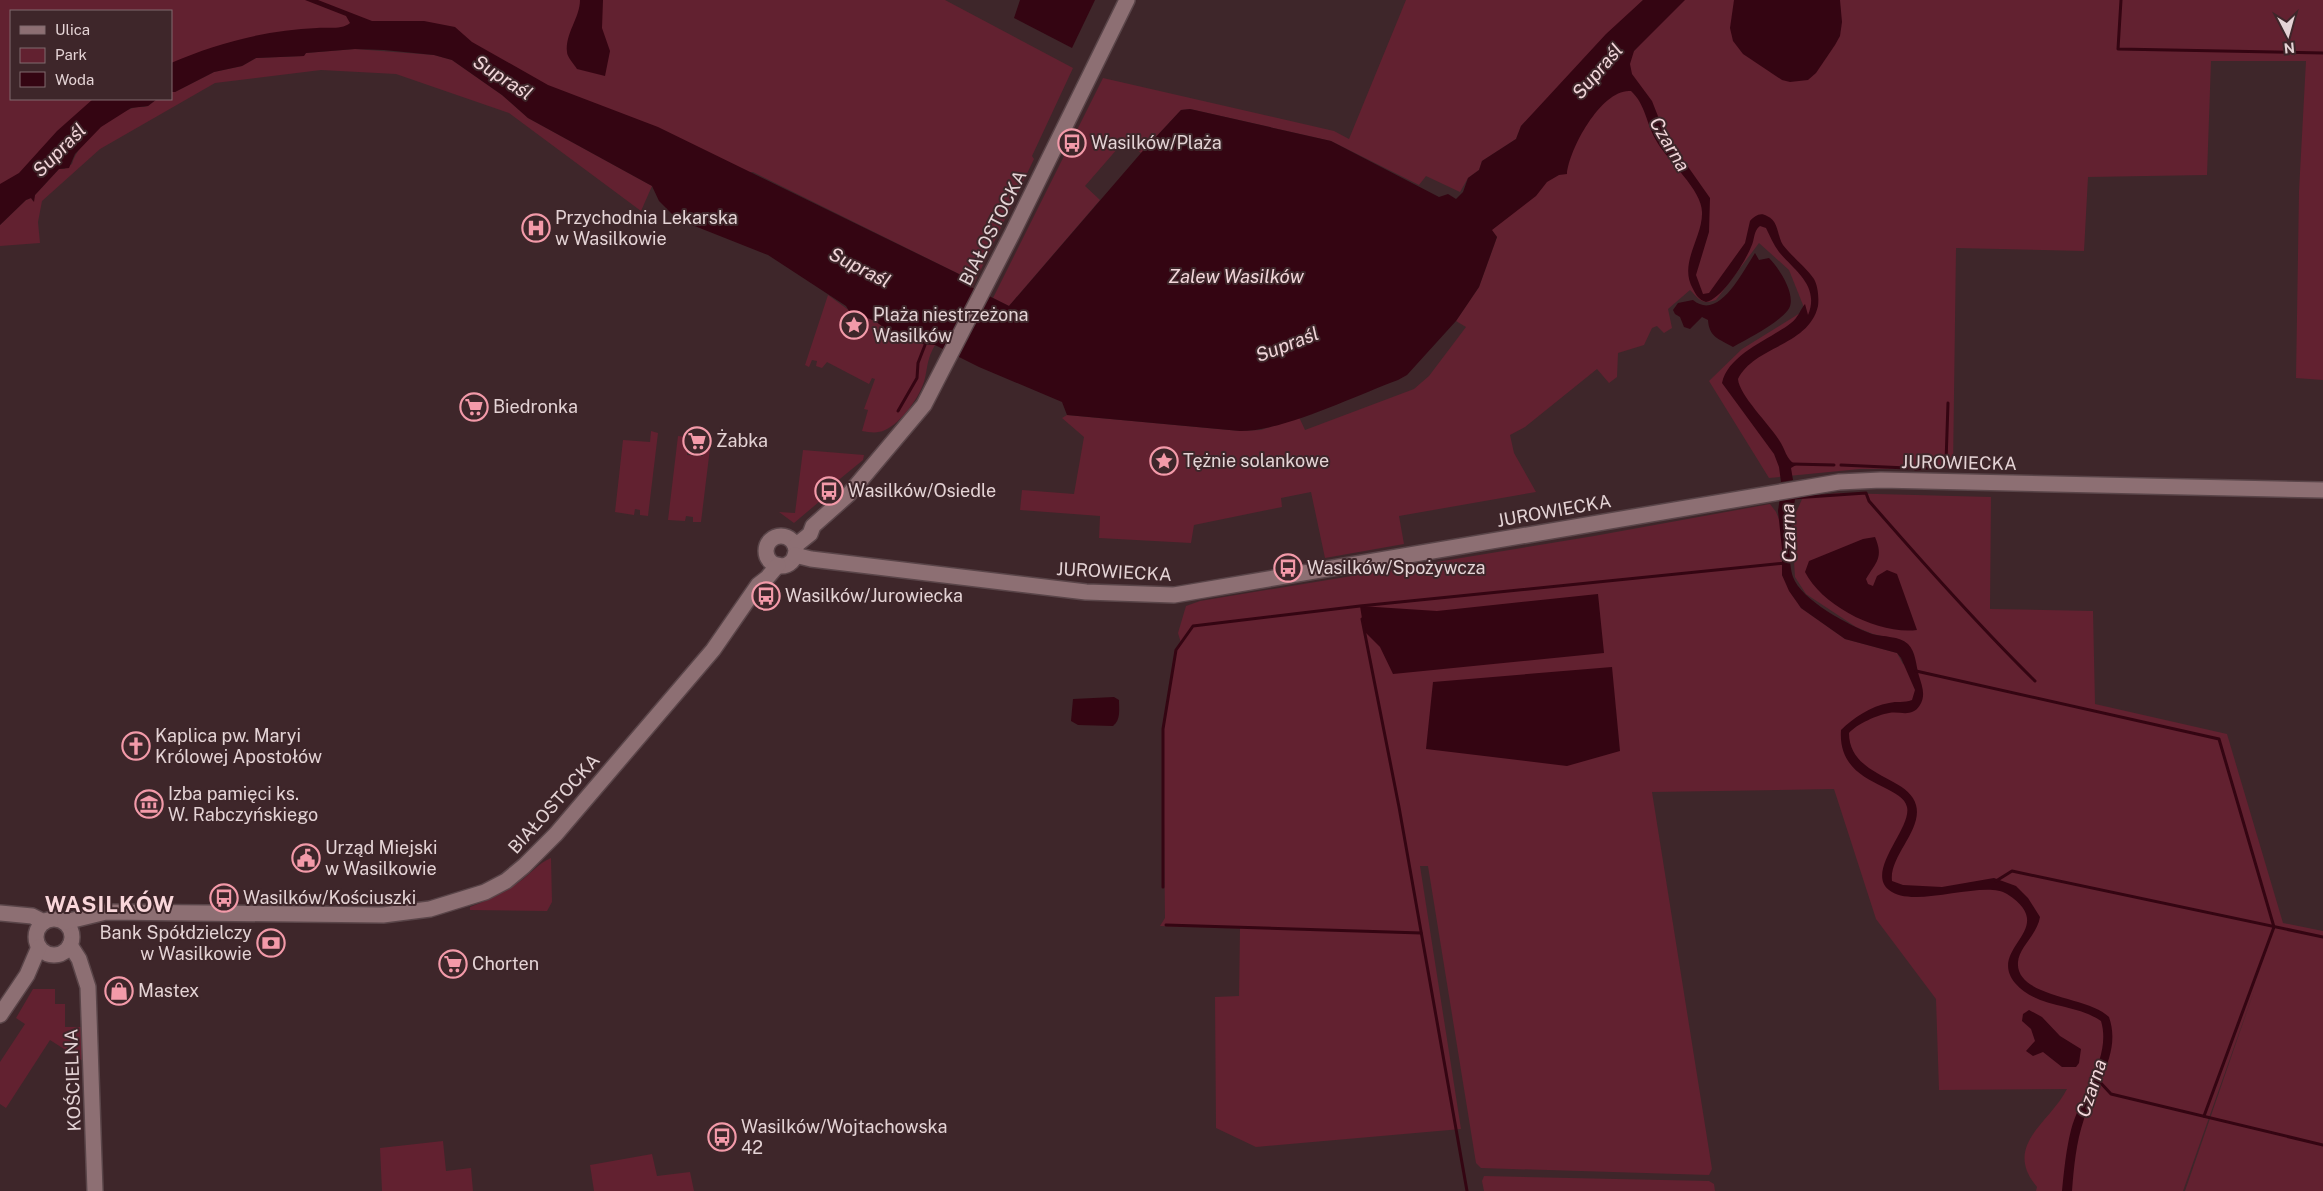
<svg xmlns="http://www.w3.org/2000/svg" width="2323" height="1191" font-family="'Public Sans',sans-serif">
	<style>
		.green { fill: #622130 }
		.water { fill: #340512 }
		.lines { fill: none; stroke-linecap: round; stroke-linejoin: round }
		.stream { stroke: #340512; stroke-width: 3 }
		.secondary-casing { stroke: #5a4549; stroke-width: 18 }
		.secondary { stroke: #8d6f73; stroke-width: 15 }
		.labels { text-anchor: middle; stroke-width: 4; stroke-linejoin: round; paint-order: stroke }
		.poi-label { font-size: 18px; fill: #e4d3d5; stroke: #3e262a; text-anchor: start }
		.street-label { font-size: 18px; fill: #e4d3d5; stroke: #3e262a }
		.water-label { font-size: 19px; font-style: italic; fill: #f2d6da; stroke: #3e262a }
		.district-label { font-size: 22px; font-weight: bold; letter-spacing: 1px; fill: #f9d6da; stroke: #3e262a }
	</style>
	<rect width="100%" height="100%" fill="#3e262a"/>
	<g class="green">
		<polygon points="0,0 945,0 1073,68 1032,156 1034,159 972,288 963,283 961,275 753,172 736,174 541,88 446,32 272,44 171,80 171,11 11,11 11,99 124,99 0,214"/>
		<polygon points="1406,0 1643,0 1521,126 1516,139 1482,161 1479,170 1468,178 1460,192 1426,176 1419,185 1331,141 1190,109 1181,110 1141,153 1125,140 1085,186 1100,200 1009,306 993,298 1103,78 1334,131 1349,139"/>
		<path d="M 1678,0 L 2323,0 L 2323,380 L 2296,378 L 2299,191 L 2306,61 L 2211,61 L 2207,175 L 2088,177 L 2084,251 L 1956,248 L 1953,468 L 1860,469 L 1769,478 L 1709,381 L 1742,349 L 1805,310 L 1789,270 L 1759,243 L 1716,300 C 1702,305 1700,300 1690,290 L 1668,309 L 1672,328 L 1664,333 L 1657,326 L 1652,328 L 1644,345 L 1618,353 L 1617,377 L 1609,383 L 1597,369 L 1525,427 L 1510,435 L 1514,453 L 1536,492 L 1399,516 L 1404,544 L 1325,558 L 1311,492 L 1281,498 L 1282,507 L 1194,525 L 1191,543 L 1099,538 L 1100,516 L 1020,510 L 1022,490 L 1074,494 L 1084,437 L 1062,418 L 1067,415 L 1240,431 L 1261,430 L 1299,417 L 1305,430 L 1414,389 L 1429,376 L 1466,327 L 1456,321 L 1479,287 L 1497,237 L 1491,230 L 1510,215 L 1634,51 Z"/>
		<path d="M 355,49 L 434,55 L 452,60 L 502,95 L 528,118 L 652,186 L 641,211 L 509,113 L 396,74 L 321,70 L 215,83 L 100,149 L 42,201 L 38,222 L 40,243 L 0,246 L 0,225 L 26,200 L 31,198 L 33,201 L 35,195 L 59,169 L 64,169 L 72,164 C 78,142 111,115 133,108 C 138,106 142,108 148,106 L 157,99 L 171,99 L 171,92 L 175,92 L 214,72 L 242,66 L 256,58 L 303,56 L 306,53 Z"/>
		<path d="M 828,295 L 854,314 L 861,314 L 875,321 L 893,334 L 925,345 L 935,345 C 927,359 928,365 925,378 C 921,396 901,423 885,430 C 877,434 869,432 862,431 L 868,410 L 864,409 L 875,379 L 872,378 L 869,384 L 827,362 L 822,368 L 816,366 L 817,361 L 812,360 L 809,367 L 805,365 Z"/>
		<polygon points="651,431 658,433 648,516 640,515 640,510 635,509 634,515 615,512 623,440 650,442"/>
		<polygon points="678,436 689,437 687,455 703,456 705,439 711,440 701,522 693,522 693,517 686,516 685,521 668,520"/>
		<polygon points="803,450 864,455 863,460 824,492 820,501 794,523 779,512 795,513"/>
		<path d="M 1840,493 L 1991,497 L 1990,609 L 2093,611 L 2095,704 L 2227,734 L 2283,923 L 2323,931 L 2323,1191 L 2185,1191 L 2255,988 L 2183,1191 L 2036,1191 L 2037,1187 C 2002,1145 2050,1123 2067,1089 L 1939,1090 L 1936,999 L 1876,919 L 1834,789 L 1652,792 L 1712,1169 L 1709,1175 L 1481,1168 L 1476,1163 L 1428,866 L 1420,866 L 1461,1129 L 1256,1147 L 1216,1128 L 1215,997 L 1239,996 L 1240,928 L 1160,926 L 1165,918 L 1163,729 L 1176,650 L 1181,643 L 1178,633 L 1186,606 L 1200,601 L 1594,536 L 1770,504 L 1776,512 L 1787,539 L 1782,575 L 1801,608 L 1845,639 L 1897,653 L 1903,664 L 1916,666 L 1913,652 L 1904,641 L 1873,634 L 1856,627 L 1806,594 L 1795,577 L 1794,561 L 1794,517 L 1803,497 Z"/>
		<path d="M 551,858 L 552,902 L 547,911 L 470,910 L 470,907 C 487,901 504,893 519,882 C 531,874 538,863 551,858 Z"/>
		<polygon points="33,989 55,989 55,1004 65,1004 65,1027 81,1027 83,1061 50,1040 6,1108 0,1104 0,1062 25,1024 16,1018"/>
		<polygon points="443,1141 446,1171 471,1168 473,1191 382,1191 380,1148"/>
		<polygon points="652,1154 657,1176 690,1172 694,1191 594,1191 590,1165"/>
		<polygon points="1484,1176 1709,1181 1714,1184 1715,1191 1484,1191 1482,1181"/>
	</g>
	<g class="water">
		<path d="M 305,0 L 318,0 L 372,21 L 424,21 L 455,27 L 472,42 L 548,85 L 658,127 L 961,275 L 963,283 L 1009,306 L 1141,153 L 1181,110 L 1190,109 L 1331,141 L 1439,197 L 1448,194 L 1456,199 L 1463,192 L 1468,178 L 1479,170 L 1482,161 L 1516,139 L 1521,126 L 1606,34 L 1643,0 L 1685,0 L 1634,51 L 1630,64 L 1632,74 L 1652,101 L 1665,134 L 1710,198 L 1709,232 L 1696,275 L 1703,294 L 1709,293 L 1745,243 L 1750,221 C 1755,216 1760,212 1767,216 C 1779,221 1777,236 1783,245 C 1792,257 1806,267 1814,279 C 1818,286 1819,298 1818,306 C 1809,346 1754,346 1738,379 C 1739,395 1770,425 1779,440 C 1785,448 1786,460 1796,465 L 1791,468 L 1793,480 L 1781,482 L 1779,467 L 1774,454 L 1722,383 C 1728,354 1771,339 1791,323 C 1798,318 1800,310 1805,304 L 1808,315 C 1820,286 1795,271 1779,252 C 1773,244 1770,236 1766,228 L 1760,226 C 1753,231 1755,240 1751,247 C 1745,262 1722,299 1706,302 C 1699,300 1696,295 1693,289 C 1678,263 1703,238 1702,212 C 1702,190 1668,161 1657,142 C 1646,124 1646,105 1631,91 C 1602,88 1569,149 1567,174 L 1559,175 L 1547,182 L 1536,196 L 1492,230 L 1497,237 L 1479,287 L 1456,321 L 1407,375 L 1398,380 C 1354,396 1285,431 1240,431 L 1067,415 L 1062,402 L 979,367 L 935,345 L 916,343 L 893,334 L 875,321 L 849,311 L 846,306 L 768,255 L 677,219 L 659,201 L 652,186 L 528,118 L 502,95 L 452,60 L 434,55 L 384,50 L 355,49 L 306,53 L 304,56 L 256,58 L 242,66 L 214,72 L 175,92 L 171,92 L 171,63 C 217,43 267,30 317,28 C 327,27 342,30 350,23 L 346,16 Z"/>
		<path d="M 580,0 L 603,0 L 602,28 L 610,51 L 605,76 L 577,69 C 574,64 567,57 567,52 C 565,33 580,18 580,0 Z"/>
		<polygon points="1020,0 1095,0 1072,48 1014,18"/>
		<polygon points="1734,0 1840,0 1842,22 1840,36 1835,45 1816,73 1808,80 1790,82 1782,80 1743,54 1733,41 1730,28"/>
		<polygon points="93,99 157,99 148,106 131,108 101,127 75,154 69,168 59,169 35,195 34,202 31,198 26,200 0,225 0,184 19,173 57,131"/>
		<path d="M 1755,253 L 1759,260 L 1769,258 C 1779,268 1798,297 1788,310 C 1776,325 1749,338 1733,347 C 1719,339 1709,337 1708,320 L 1702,317 L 1690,329 L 1684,327 L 1680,317 L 1675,314 L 1673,310 L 1678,303 L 1693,300 C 1719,322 1743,271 1755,253 Z"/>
		<path d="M 1796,494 C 1792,515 1786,557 1793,577 C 1801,600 1850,626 1872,634 C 1883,637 1900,636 1908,644 C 1916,652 1916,666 1919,676 C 1922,686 1926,695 1920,705 C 1912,718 1901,711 1889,713 C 1877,715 1857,724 1849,733 C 1849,777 1909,776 1916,805 C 1923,830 1889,856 1892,881 L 1903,885 L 1942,887 L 1994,878 L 2016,886 L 2028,898 L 2040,917 C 2037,935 2019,947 2018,962 C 2015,998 2089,996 2109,1017 C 2122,1054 2094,1086 2084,1119 C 2076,1143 2074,1166 2072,1191 L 2062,1191 C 2064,1171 2066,1150 2071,1130 C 2080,1096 2112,1057 2101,1021 C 2075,1003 2037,1009 2015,983 C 1986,947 2061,929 2007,894 C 1984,879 1913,910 1889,890 C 1865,871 1912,828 1907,807 C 1902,783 1837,786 1841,730 C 1853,718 1871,706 1889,703 C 1897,701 1904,703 1912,700 L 1915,690 L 1901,658 L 1897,653 L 1845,639 L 1801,608 L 1789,591 L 1782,575 L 1782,549 L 1778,511 L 1780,497 Z"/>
		<path d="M 1875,537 C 1884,558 1876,562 1866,579 L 1868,584 L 1873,586 L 1877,576 L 1887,570 L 1897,574 L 1917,630 C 1879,635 1822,606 1805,572 L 1809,561 L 1863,539 Z"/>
		<polygon points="1598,594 1604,653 1393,674 1380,647 1364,631 1360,606 1437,611"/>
		<polygon points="1612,667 1620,751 1567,766 1426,749 1433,682"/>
		<path d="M 1114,697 L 1119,700 C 1119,709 1121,720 1113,726 L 1078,725 L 1071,721 L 1073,699 Z"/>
		<polygon points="2029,1010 2042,1017 2060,1036 2081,1049 2079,1063 2076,1067 2062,1067 2043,1052 2033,1056 2026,1051 2035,1041 2031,1029 2022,1021 2023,1014"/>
	</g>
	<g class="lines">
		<g class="stream">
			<polyline points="2121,0 2118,49 2323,53"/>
			<polyline points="898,411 917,378 918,363 925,345"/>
			<polyline points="1792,464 1834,465"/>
			<polyline points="1841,465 1907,468"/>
			<polyline points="1915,469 1943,467 1946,462 1948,403"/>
			<path d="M 1793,498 L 1866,493 L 1869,501 C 1923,563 1977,624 2035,681"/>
			<polyline points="1362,619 1399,807 1467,1191"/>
			<polyline points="1916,671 2219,739 2274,927 2204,1116"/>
			<polyline points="1996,881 2012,871 2323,937"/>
			<polyline points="1163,887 1163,729 1176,650 1193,626 1360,606 1786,563"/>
			<polyline points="1166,925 1421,933"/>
			<polyline points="2098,1080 2111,1094 2323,1145"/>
		</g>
		<g class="secondary-casing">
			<g id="secondary">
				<circle cx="781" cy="551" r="15"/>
				<polyline points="795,546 810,534 813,526 849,494 924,405 1012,234 1127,0"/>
				<polyline points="795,555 811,559 1086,592 1174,595 1839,482 1881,480 2323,490"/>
				<polyline points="0,913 32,916 44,922"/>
				<circle cx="54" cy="937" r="18"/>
				<polyline points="65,922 106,912 383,915 430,909 485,892 506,881 524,866 556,834 713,650 758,585 767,578 778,565"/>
				<polyline points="70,945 79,959 88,987 95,1191"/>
				<polyline points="0,1015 27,975 39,947"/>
			</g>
		</g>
		<use href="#secondary" class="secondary"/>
	</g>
	<defs>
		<g id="bus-ring" transform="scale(1.4375)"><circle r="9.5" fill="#3e262a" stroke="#f39aa9" stroke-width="1.5"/><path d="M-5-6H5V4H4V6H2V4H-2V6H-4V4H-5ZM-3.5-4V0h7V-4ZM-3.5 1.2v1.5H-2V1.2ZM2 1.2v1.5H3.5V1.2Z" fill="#f39aa9"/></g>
		<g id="hospital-ring" transform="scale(1.4375)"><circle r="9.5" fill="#3e262a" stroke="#f39aa9" stroke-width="1.5"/><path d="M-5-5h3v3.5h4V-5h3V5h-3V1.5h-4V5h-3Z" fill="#f39aa9"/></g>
		<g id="sight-ring" transform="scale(1.4375)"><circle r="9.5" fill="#3e262a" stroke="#f39aa9" stroke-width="1.5"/><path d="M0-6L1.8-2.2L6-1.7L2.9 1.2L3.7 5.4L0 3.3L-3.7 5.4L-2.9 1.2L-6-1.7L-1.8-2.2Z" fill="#f39aa9"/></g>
		<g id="supermarket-ring" transform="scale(1.4375)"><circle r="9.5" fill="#3e262a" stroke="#f39aa9" stroke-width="1.5"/><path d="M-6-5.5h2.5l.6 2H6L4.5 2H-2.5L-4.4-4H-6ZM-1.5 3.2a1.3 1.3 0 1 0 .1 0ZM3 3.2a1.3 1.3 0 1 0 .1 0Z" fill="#f39aa9"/></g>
		<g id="church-ring" transform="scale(1.4375)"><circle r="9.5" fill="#3e262a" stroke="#f39aa9" stroke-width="1.5"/><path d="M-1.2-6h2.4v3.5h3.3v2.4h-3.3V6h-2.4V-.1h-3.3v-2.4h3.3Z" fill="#f39aa9"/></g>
		<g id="museum-ring" transform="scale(1.4375)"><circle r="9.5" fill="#3e262a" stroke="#f39aa9" stroke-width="1.5"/><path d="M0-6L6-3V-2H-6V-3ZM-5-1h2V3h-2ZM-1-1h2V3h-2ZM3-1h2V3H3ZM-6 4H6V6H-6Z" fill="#f39aa9"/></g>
		<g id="civic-ring" transform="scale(1.4375)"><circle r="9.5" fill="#3e262a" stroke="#f39aa9" stroke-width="1.5"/><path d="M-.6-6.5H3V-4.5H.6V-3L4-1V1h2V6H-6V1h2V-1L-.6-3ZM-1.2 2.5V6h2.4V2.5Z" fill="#f39aa9"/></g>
		<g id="bank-ring" transform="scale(1.4375)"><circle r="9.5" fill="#3e262a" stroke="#f39aa9" stroke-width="1.5"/><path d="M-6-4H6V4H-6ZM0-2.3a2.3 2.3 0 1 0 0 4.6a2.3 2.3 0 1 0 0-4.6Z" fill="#f39aa9"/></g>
		<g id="shop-ring" transform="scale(1.4375)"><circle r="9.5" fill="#3e262a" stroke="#f39aa9" stroke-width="1.5"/><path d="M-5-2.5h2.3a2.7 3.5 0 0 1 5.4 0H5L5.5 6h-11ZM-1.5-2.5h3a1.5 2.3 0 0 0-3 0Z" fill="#f39aa9"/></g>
	</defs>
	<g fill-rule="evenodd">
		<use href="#bus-ring" x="1072" y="143"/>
		<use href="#hospital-ring" x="536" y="228"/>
		<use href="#sight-ring" x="854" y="325"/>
		<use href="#supermarket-ring" x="474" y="407"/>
		<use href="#supermarket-ring" x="697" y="441"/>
		<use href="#sight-ring" x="1164" y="461"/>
		<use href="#bus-ring" x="829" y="491"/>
		<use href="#bus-ring" x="1288" y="568"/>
		<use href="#bus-ring" x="766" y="596"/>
		<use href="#church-ring" x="136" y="746"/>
		<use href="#museum-ring" x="149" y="804"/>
		<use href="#civic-ring" x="306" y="858"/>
		<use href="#bus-ring" x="224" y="898"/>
		<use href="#bank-ring" x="271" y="943"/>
		<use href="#supermarket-ring" x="453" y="964"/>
		<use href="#shop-ring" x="119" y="991"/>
		<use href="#bus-ring" x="722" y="1137"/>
	</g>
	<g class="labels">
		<g class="poi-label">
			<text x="1091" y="149">Wasilków/Plaża</text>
			<text x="555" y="224">Przychodnia Lekarska<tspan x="555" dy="21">w Wasilkowie</tspan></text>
			<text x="873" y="321">Plaża niestrzeżona<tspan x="873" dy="21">Wasilków</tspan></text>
			<text x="493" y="413">Biedronka</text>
			<text x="716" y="447">Żabka</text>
			<text x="1183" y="467">Tężnie solankowe</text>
			<text x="848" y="497">Wasilków/Osiedle</text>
			<text x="1307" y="574">Wasilków/Spożywcza</text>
			<text x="785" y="602">Wasilków/Jurowiecka</text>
			<text x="155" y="742">Kaplica pw. Maryi<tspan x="155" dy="21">Królowej Apostołów</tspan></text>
			<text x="168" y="800">Izba pamięci ks.<tspan x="168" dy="21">W. Rabczyńskiego</tspan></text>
			<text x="325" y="854">Urząd Miejski<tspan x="325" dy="21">w Wasilkowie</tspan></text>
			<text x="243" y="904">Wasilków/Kościuszki</text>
			<text x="252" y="939" text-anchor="end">Bank Spółdzielczy<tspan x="252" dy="21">w Wasilkowie</tspan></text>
			<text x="472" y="970">Chorten</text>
			<text x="138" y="997">Mastex</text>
			<text x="741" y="1133">Wasilków/Wojtachowska<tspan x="741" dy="21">42</tspan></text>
		</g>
		<g class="street-label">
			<text transform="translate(993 228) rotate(-63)" y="6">BIAŁOSTOCKA</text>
			<text transform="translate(1959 463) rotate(1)" y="6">JUROWIECKA</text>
			<text transform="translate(1554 511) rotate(-10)" y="6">JUROWIECKA</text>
			<text transform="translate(1114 572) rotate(3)" y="6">JUROWIECKA</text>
			<text transform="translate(554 804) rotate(-48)" y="6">BIAŁOSTOCKA</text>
			<text transform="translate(73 1080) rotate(-92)" y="6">KOŚCIELNA</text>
		</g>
		<g class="water-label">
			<text transform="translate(1597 71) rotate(-49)" y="7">Supraśl</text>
			<text transform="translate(503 77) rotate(33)" y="7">Supraśl</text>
			<text transform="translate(1670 144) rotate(59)" y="7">Czarna</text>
			<text transform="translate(59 150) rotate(-45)" y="7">Supraśl</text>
			<text transform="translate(860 267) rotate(27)" y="7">Supraśl</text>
			<text x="1236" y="283">Zalew Wasilków</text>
			<text transform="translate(1287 344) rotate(-21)" y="7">Supraśl</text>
			<text transform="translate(1788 533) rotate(-92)" y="7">Czarna</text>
			<text transform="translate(2091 1088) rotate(-72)" y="7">Czarna</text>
		</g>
		<g class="district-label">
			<text x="110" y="912">WASILKÓW</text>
		</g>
	</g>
	<rect x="10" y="10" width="162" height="90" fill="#3e262a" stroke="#806b6e"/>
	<rect x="20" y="26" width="25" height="8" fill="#8d6f73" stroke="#806b6e"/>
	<text x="55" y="35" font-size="15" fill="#e4d3d5">Ulica</text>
	<rect x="20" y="48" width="25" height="15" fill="#622130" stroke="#806b6e"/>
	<text x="55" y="60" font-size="15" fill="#e4d3d5">Park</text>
	<rect x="20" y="72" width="25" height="15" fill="#340512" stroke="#806b6e"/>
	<text x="55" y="85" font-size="15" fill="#e4d3d5">Woda</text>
	<g transform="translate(2288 35) rotate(174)" stroke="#3e262a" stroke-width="4" paint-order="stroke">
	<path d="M0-4L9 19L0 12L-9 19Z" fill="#e4d3d5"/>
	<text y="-8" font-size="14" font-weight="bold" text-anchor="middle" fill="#e4d3d5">N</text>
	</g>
</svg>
